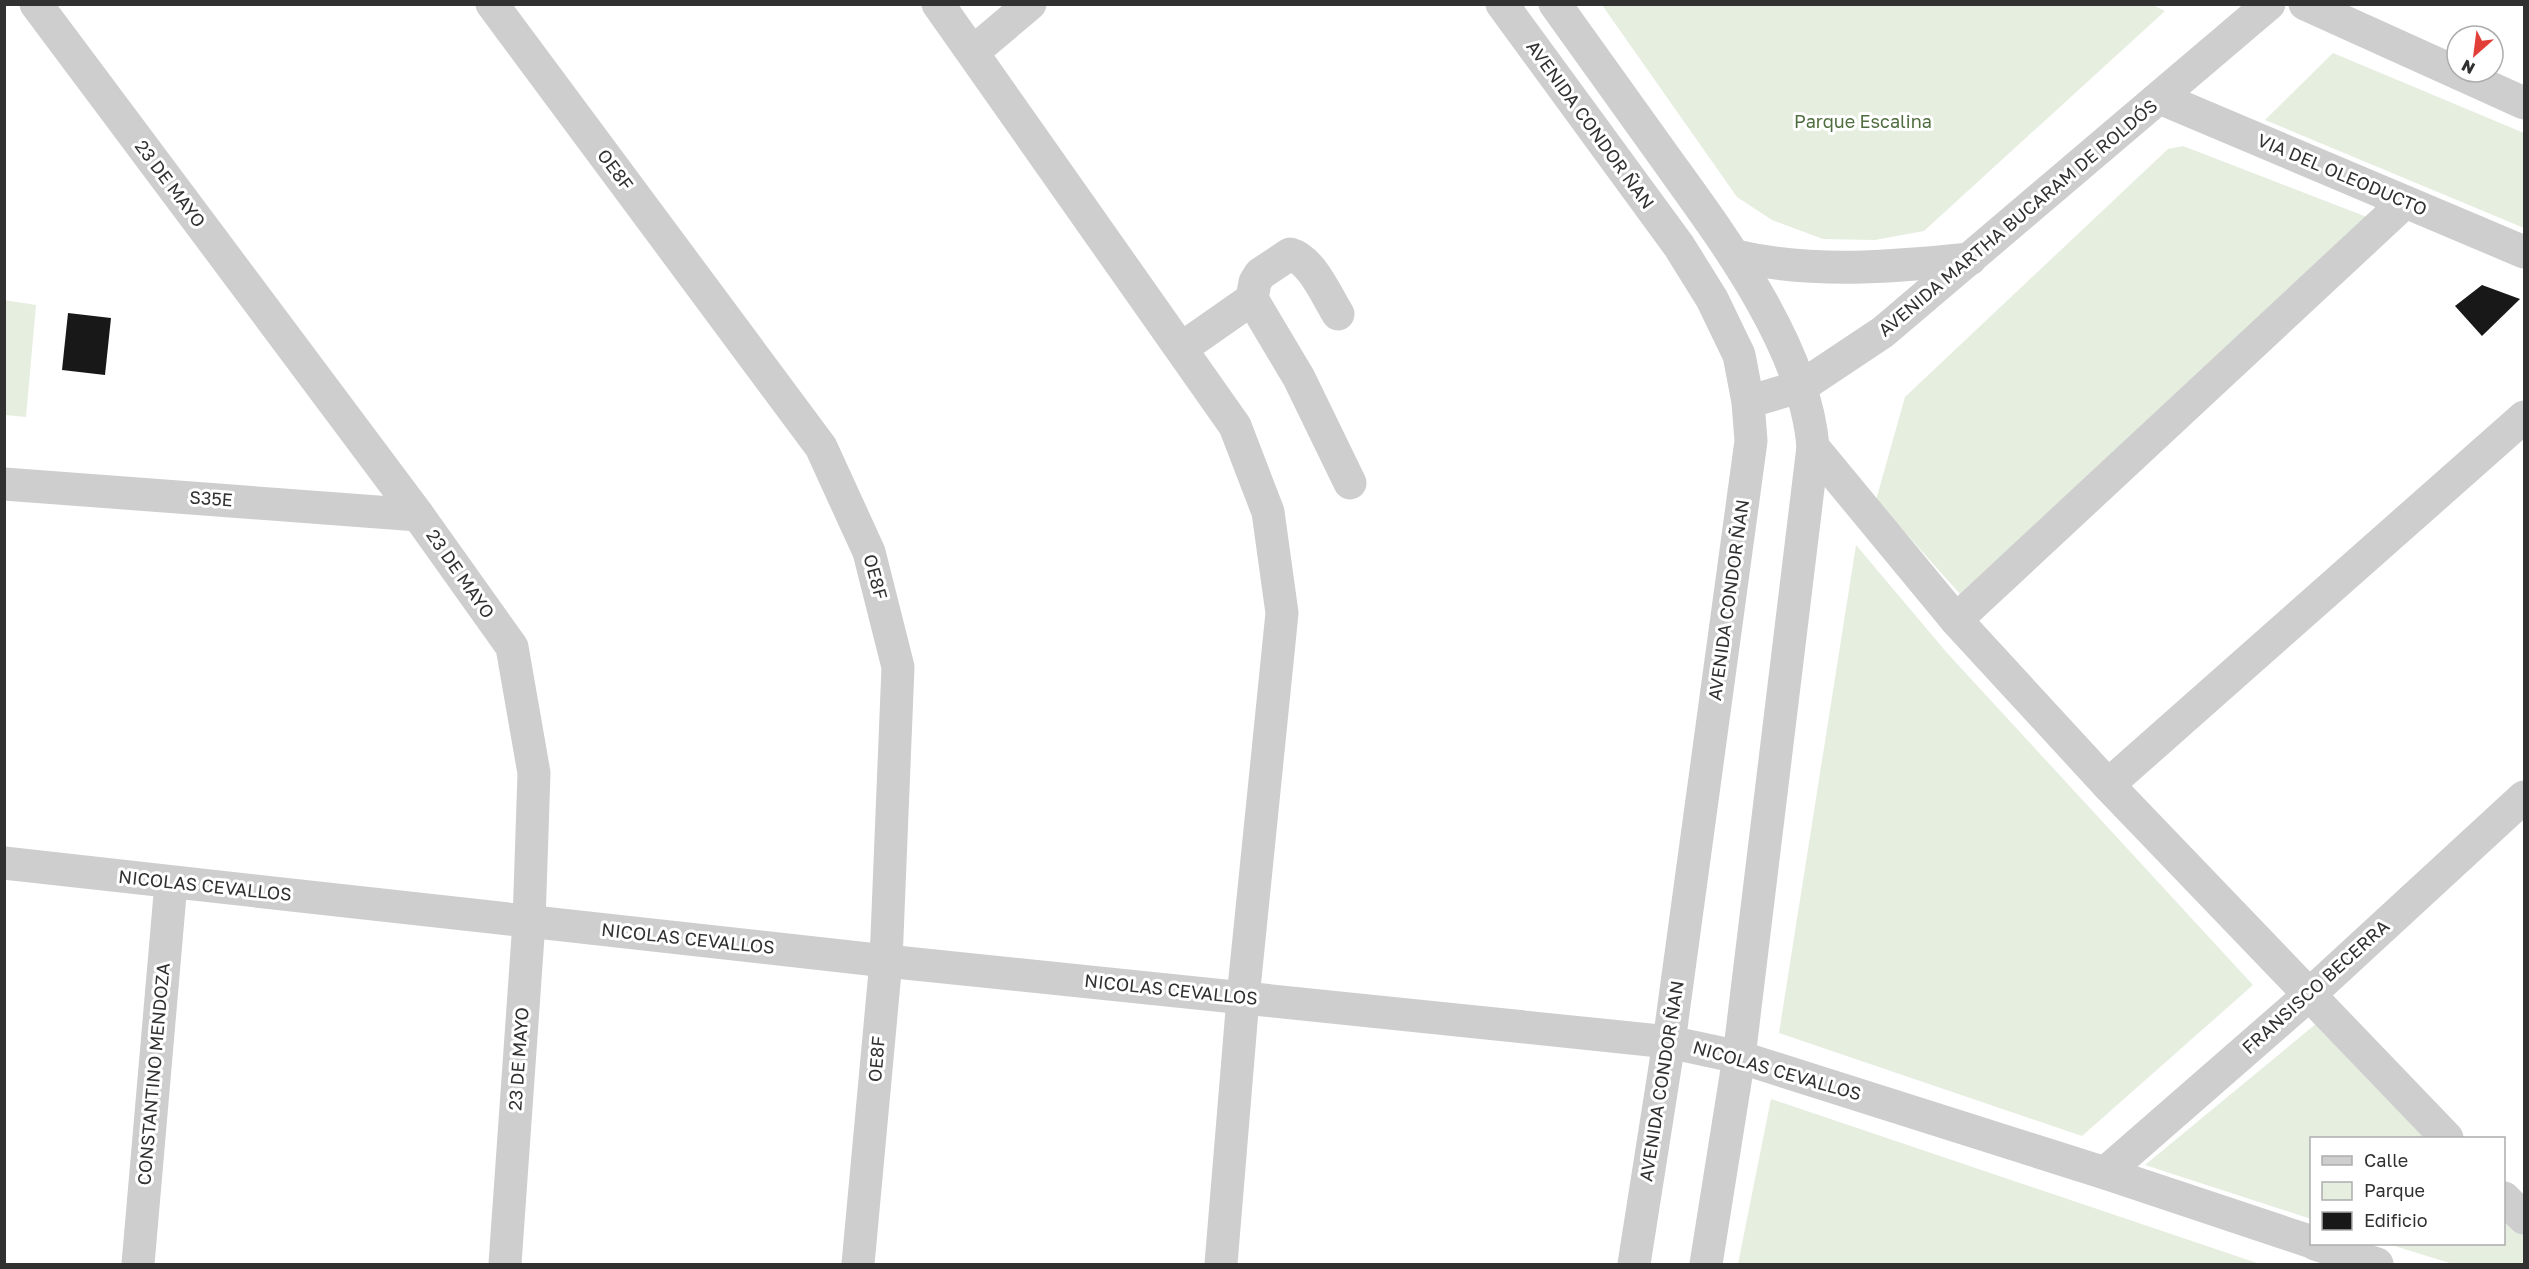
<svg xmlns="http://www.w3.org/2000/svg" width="2529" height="1269" font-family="'Golos Text',sans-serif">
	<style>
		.green { fill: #e6eee0 }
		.building { fill: #181818 }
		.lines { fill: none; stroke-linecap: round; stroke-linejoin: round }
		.minor { stroke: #cecece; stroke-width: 33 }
		.labels { text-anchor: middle; stroke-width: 6; stroke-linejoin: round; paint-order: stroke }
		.park-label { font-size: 18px; fill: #4f6d3f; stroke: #fff }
		.street-label { font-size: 18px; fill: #313131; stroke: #fff }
	</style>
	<rect width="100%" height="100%" fill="#fff"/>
	<g class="green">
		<polygon points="2151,4 2165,11 1924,231 1875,240 1823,239 1772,220 1737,197 1602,5"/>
		<polygon points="2333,53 2524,133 2524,228 2265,120"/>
		<polygon points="2183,146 2367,217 1960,594 1876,500 1905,397 2168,149"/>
		<polygon points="4,300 36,305 26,417 5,415"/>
		<polygon points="1856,545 1948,654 2253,985 2082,1136 1779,1033"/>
		<polygon points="2317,1023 2430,1138 2312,1138 2311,1219 2145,1165"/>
		<polygon points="1771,1099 2260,1264 1738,1264"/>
		<polygon points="2504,1214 2524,1235 2524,1264 2453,1264 2388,1244 2504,1244"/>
	</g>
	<g class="building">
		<polygon points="2482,285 2520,299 2482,336 2455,306"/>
		<polygon points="68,313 111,318 105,375 62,370"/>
	</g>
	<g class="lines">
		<g class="minor">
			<polyline points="36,4 418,515 512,647 534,773 529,922 505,1264"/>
			<polyline points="492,4 821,447 869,552 898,667 886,961 858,1264"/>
			<polyline points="938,4 1235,426 1268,512 1282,613 1243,998 1221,1264"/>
			<polyline points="1502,4 1679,246 1712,299 1739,355 1748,402 1751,441 1669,1042 1634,1264"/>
			<path d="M 1555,4 C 1593,57 1631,110 1669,163 C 1726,242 1805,348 1813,447 L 1739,1057 L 1706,1264"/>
			<polyline points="2305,4 2524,103"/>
			<polyline points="973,52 1030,4"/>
			<polyline points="2160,98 2524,252"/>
			<path d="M 1736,256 C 1814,274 1891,267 1970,259"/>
			<path d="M 1338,314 C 1326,295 1312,260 1290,254 L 1260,274 L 1255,282 L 1252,299 L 1299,378 L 1350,483"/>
			<polyline points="1182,348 1252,299"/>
			<polyline points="1748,402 1802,386 1883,332 2269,4"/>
			<polyline points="1813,447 1956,620 2108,785 2447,1138"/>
			<polyline points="4,484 418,515"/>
			<polyline points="1956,620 2405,202"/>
			<polyline points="2108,785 2524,417"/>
			<polyline points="4,863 886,961 1669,1042 1739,1057 2105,1173 2312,1242"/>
			<polyline points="2105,1173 2309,995 2524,797"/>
			<polyline points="2504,1198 2524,1218"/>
			<polyline points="2315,1244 2377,1264"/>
			<polyline points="138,1264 171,883"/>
		</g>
	</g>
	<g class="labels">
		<g class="park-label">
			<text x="1863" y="128">Parque Escalina</text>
		</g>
		<g class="street-label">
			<text transform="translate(1590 125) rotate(54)" y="6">AVENIDA CONDOR ÑAN</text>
			<text transform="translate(615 170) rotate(53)" y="6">OE8F</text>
			<text transform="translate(2342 175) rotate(23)" y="6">VIA DEL OLEODUCTO</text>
			<text transform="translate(170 184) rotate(53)" y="6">23 DE MAYO</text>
			<text transform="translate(2018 218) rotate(-40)" y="6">AVENIDA MARTHA BUCARAM DE ROLDÓS</text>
			<text transform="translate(211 499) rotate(4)" y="6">S35E</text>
			<text transform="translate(460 574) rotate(55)" y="6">23 DE MAYO</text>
			<text transform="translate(875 577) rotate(75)" y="6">OE8F</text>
			<text transform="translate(1729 600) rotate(-82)" y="6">AVENIDA CONDOR ÑAN</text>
			<text transform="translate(205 886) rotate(6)" y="6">NICOLAS CEVALLOS</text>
			<text transform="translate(688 939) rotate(6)" y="6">NICOLAS CEVALLOS</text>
			<text transform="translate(2316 987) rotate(-42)" y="6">FRANSISCO BECERRA</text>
			<text transform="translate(1171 990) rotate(6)" y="6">NICOLAS CEVALLOS</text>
			<text transform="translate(519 1059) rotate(-86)" y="6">23 DE MAYO</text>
			<text transform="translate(877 1059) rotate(-85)" y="6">OE8F</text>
			<text transform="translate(1777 1071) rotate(16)" y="6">NICOLAS CEVALLOS</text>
			<text transform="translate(154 1074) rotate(-85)" y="6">CONSTANTINO MENDOZA</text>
			<text transform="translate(1662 1081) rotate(-81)" y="6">AVENIDA CONDOR ÑAN</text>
		</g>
	</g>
	<rect width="2529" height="1269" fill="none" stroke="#313131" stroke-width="12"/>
	<rect x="2310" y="1137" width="195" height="108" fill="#ffffff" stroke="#adadad" stroke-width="1.5"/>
	<rect x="2322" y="1156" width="30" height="9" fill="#cecece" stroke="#adadad" stroke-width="1.5"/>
	<text x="2364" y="1167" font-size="18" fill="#313131">Calle</text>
	<rect x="2322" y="1182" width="30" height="18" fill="#e6eee0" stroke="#adadad" stroke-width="1.5"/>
	<text x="2364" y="1197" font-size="18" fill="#313131">Parque</text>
	<rect x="2322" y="1212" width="30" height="18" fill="#181818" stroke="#adadad" stroke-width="1.5"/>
	<text x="2364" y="1227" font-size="18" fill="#313131">Edificio</text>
	<g transform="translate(2475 54) rotate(208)"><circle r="28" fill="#ffffff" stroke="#adadad" stroke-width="1.5"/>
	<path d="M0-4.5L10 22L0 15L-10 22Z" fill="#e33f39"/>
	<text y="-9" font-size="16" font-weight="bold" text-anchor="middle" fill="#313131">N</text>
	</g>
</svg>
